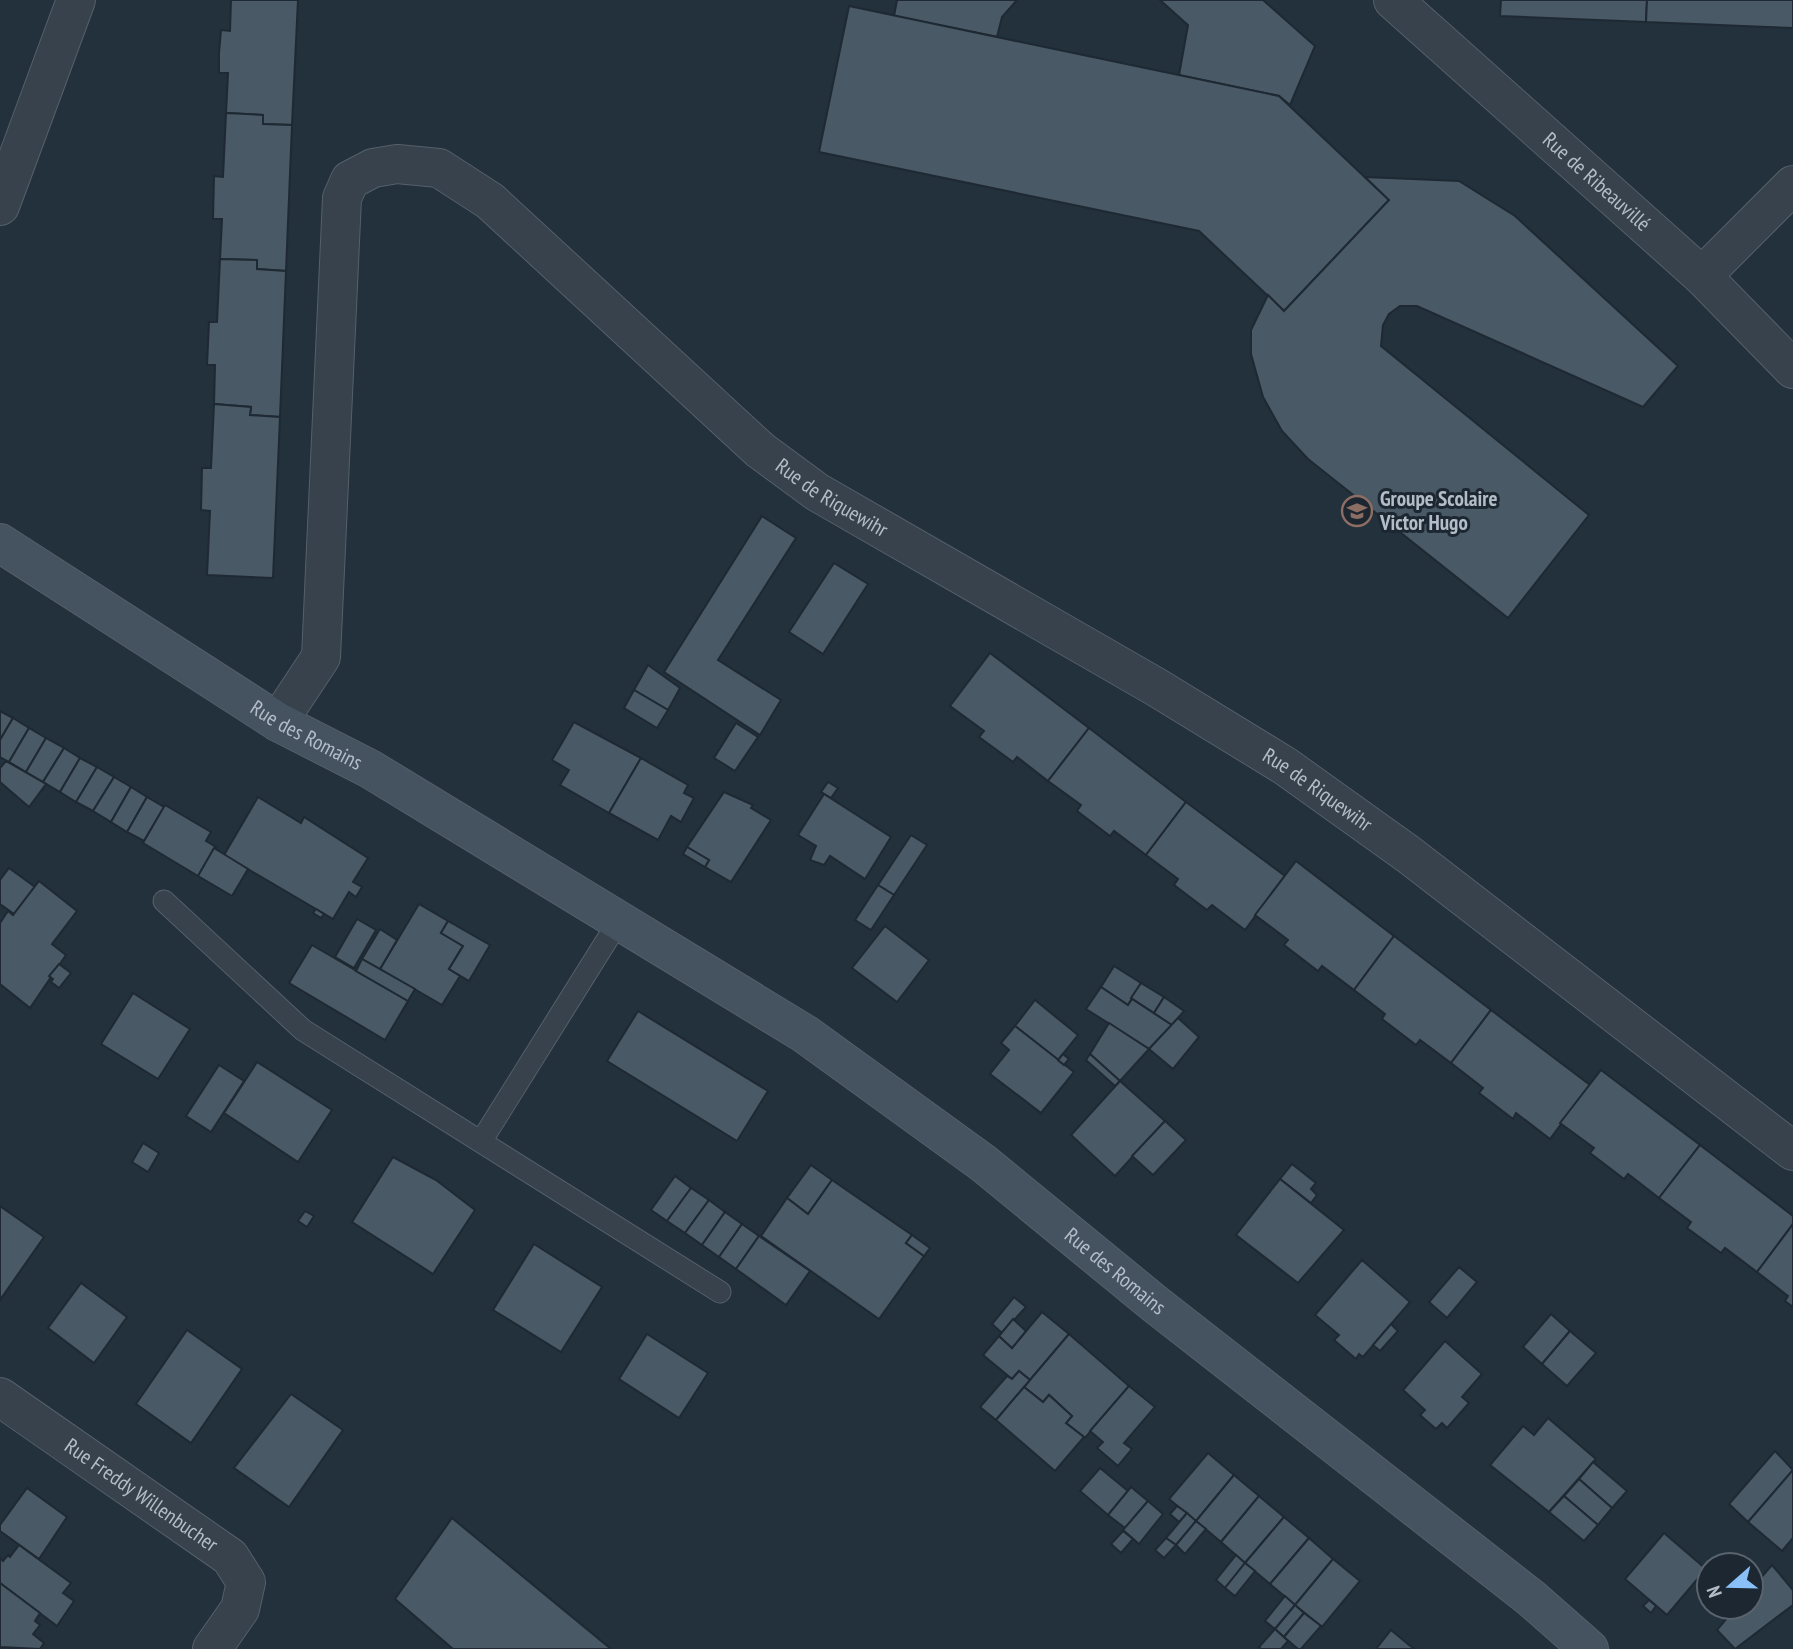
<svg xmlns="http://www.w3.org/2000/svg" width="1793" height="1649" font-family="'PT Sans Narrow',sans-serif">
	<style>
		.building { fill: #495965; stroke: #1e2933; stroke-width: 2 }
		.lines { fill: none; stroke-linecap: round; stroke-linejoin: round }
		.lane-casing { stroke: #55606a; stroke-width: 23 }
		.street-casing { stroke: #55606a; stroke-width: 40 }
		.secondary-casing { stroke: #55606a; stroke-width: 40 }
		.lane { stroke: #37424d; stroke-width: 21 }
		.street { stroke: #37424d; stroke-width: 38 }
		.secondary { stroke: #455260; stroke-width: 38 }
		.labels { text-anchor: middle; stroke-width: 6; stroke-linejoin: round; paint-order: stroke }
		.street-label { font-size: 21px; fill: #b3bdc8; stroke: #1c2731 }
		.poi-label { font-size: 21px; font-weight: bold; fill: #b3bdc8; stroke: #1c2731; text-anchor: start }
	</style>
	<rect width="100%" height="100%" fill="#23313c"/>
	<g class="building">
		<polygon points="231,0 298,0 292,125 263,124 263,115 226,113 228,73 219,73 219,53 221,30 230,31"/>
		<polygon points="897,0 1017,0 1002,17 997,37 894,16"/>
		<polygon points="1160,0 1263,0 1315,46 1290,105 1279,96 1179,75 1188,25"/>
		<polygon points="1501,0 1647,0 1646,22 1500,16"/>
		<polygon points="1647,0 1793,0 1793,28 1646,22"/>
		<polygon points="849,6 1279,96 1389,200 1284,311 1199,231 819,152"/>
		<polygon points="226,113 263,115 263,124 292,125 286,271 257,269 257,260 220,259 222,219 213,219 214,176 223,177"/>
		<polygon points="1365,177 1459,181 1515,216 1678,366 1643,407 1417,306 1400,306 1389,314 1383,325 1381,346 1589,515 1508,618 1308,459 1282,431 1263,397 1251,354 1251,330 1268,295 1284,311 1389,200"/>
		<polygon points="220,259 257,260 257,269 286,271 280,417 250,415 251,407 214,404 215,365 207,365 209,322 217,322"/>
		<polygon points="214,404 251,407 250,415 280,417 273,578 207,575 210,511 201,510 202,468 211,468"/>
		<polygon points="762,516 796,538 718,660 781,700 760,735 664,672"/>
		<polygon points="834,563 868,584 823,654 789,632"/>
		<polygon points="990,653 1089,728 1048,781 1017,757 1013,762 979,737 984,731 950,706"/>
		<polygon points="648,665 680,688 668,710 634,690"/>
		<polygon points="634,690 668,710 657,728 624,708"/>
		<polygon points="0,711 13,718 0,740"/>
		<polygon points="13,718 29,728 9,762 0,757 0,740"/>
		<polygon points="574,722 641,758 609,813 560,785 569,770 552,760"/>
		<polygon points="736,723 758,737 735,771 714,758"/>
		<polygon points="29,728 46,738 26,772 9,762"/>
		<polygon points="1089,728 1186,802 1146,855 1114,831 1110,836 1077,811 1081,805 1048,781"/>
		<polygon points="46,738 64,748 43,782 26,772"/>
		<polygon points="64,748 80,758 60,792 43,782"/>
		<polygon points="80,758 97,767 76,802 60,792"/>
		<polygon points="641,758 688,785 684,793 694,798 681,822 671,816 658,840 609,813"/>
		<polygon points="6,761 46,784 29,807 0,782 0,768"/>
		<polygon points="97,767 114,777 93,811 76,802"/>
		<polygon points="114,777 131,787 111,822 93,811"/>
		<polygon points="828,782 838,788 831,798 821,792"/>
		<polygon points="131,787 147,797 127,832 111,822"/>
		<polygon points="724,792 753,805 751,808 771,820 731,882 705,867 709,860 687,847"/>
		<polygon points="824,794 891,837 865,879 830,856 824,865 810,860 816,846 798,835"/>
		<polygon points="147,797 164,807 144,841 127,832"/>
		<polygon points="258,797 301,823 304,817 368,858 353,882 362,887 356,897 349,892 333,919 224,855"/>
		<polygon points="1186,802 1285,876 1245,930 1212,905 1207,910 1174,885 1178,879 1146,855"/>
		<polygon points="165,805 211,832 206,841 216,847 198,876 143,843"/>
		<polygon points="911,835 927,845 894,895 878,885"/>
		<polygon points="687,847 709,860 705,867 683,854"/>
		<polygon points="214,848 248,869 232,896 198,876"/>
		<polygon points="1296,861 1394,936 1354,990 1322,966 1318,971 1284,945 1288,940 1255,915"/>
		<polygon points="9,868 35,887 14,914 0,904 0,880"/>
		<polygon points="39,881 77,911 52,944 66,955 30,1008 0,984 0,923 8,911 13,915"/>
		<polygon points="878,885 894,895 871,930 855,920"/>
		<polygon points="419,904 448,921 441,933 463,946 449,969 460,976 442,1005 380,969"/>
		<polygon points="316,909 324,914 321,918 313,913"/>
		<polygon points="357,919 376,930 354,968 335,957"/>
		<polygon points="448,921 490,945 469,981 449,969 463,946 441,933"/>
		<polygon points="885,926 929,960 897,1002 852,968"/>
		<polygon points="380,929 397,940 380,969 362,959"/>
		<polygon points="1394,936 1491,1010 1451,1063 1420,1040 1416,1045 1382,1019 1385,1014 1354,990"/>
		<polygon points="312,945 408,1001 385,1040 289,983"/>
		<polygon points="362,959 415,989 408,1001 356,971"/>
		<polygon points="59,964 71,973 59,988 51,982 53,979 49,976"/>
		<polygon points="1114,966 1141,983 1128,1005 1101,987"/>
		<polygon points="1141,983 1164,997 1154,1013 1131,998"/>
		<polygon points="1101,987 1128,1005 1132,999 1172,1025 1149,1049 1086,1009"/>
		<polygon points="133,993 190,1029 158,1079 101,1044"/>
		<polygon points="1164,997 1184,1011 1172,1025 1154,1013"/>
		<polygon points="1035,1000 1078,1035 1058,1060 1015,1026"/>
		<polygon points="1491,1010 1590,1085 1550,1139 1516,1113 1513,1119 1479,1093 1483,1088 1451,1063"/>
		<polygon points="638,1011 768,1091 737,1141 607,1061"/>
		<polygon points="1178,1018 1199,1037 1173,1069 1149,1049"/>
		<polygon points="1109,1023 1149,1049 1120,1081 1090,1054"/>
		<polygon points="1015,1026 1074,1072 1041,1113 990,1074 1009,1050 1001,1043"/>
		<polygon points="1063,1054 1069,1059 1064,1065 1058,1060"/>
		<polygon points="1090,1054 1120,1081 1115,1086 1086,1060"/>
		<polygon points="257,1062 332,1110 298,1162 224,1113"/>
		<polygon points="219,1065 244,1081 211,1132 186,1116"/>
		<polygon points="1601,1070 1700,1145 1659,1198 1628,1174 1624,1179 1590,1153 1594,1148 1560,1123"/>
		<polygon points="1120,1081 1165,1121 1115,1176 1071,1135"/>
		<polygon points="1165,1121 1186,1140 1153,1175 1132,1156"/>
		<polygon points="143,1143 159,1153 148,1172 132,1162"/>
		<polygon points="1700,1145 1793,1216 1793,1224 1757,1272 1725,1248 1721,1253 1687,1228 1691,1222 1659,1198"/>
		<polygon points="393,1157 436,1180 475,1210 433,1274 352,1222"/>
		<polygon points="1292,1164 1316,1183 1311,1189 1317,1195 1311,1203 1280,1179"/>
		<polygon points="811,1165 832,1180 808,1214 787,1198"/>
		<polygon points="675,1176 691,1188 667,1221 651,1210"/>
		<polygon points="1280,1179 1344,1230 1298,1283 1236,1235"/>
		<polygon points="832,1180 912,1235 906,1243 924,1256 879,1319 761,1236 787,1198 808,1214"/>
		<polygon points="691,1188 709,1200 685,1233 667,1221"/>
		<polygon points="709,1200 725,1212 702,1245 685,1233"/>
		<polygon points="0,1206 44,1237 0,1300"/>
		<polygon points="305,1211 314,1216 307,1227 298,1221"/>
		<polygon points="725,1212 742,1224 719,1257 702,1245"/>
		<polygon points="742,1224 759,1236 736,1269 719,1257"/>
		<polygon points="1793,1224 1793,1307 1785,1301 1788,1296 1757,1272"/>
		<polygon points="912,1235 930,1248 924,1256 906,1243"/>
		<polygon points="759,1236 810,1271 786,1305 736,1269"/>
		<polygon points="534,1244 602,1287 561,1352 493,1310"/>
		<polygon points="1362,1260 1410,1302 1363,1357 1359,1354 1356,1359 1334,1340 1339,1335 1315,1315"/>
		<polygon points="1459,1267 1477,1282 1447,1318 1429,1302"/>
		<polygon points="81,1283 127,1317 94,1363 48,1328"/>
		<polygon points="1014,1297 1026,1307 1002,1333 992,1324"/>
		<polygon points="1042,1312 1069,1334 1030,1380 1019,1371 1012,1379 983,1355 999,1336 1012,1348"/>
		<polygon points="1551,1314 1570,1331 1542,1364 1523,1347"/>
		<polygon points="1013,1319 1026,1331 1012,1348 999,1336"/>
		<polygon points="1391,1324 1398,1331 1380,1351 1373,1345"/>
		<polygon points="187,1330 242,1369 191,1443 136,1404"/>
		<polygon points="1570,1331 1596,1353 1567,1386 1542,1364"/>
		<polygon points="647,1334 708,1373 679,1418 619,1379"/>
		<polygon points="1069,1334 1129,1386 1085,1438 1066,1423 1072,1416 1049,1395 1043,1402 1024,1387"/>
		<polygon points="1445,1341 1482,1374 1462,1397 1469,1403 1447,1428 1442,1423 1436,1429 1420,1415 1425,1410 1403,1390"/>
		<polygon points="1019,1371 1030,1380 996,1420 980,1407 1007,1376 1012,1379"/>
		<polygon points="1129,1386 1155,1407 1124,1443 1132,1449 1118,1466 1097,1448 1103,1442 1090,1431"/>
		<polygon points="1024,1387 1043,1402 1049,1395 1072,1416 1066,1423 1084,1437 1055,1471 996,1420"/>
		<polygon points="291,1394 343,1430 289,1507 234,1468"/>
		<polygon points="1548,1418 1596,1459 1549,1512 1490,1465 1523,1426 1534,1435"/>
		<polygon points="1775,1451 1793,1470 1748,1522 1729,1504"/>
		<polygon points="1208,1453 1234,1475 1196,1521 1169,1499"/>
		<polygon points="1593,1462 1627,1491 1612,1508 1579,1479"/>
		<polygon points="1100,1468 1128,1491 1108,1515 1080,1491"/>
		<polygon points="1793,1470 1793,1538 1782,1551 1748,1522"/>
		<polygon points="1234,1475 1259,1496 1221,1542 1196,1521"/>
		<polygon points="1579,1479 1612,1508 1598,1525 1564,1496"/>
		<polygon points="1131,1487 1148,1501 1125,1528 1108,1515"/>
		<polygon points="27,1488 67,1517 39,1559 0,1531 0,1525"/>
		<polygon points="1259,1496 1284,1517 1245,1563 1221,1542"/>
		<polygon points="1564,1496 1598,1525 1584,1541 1549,1512"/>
		<polygon points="1148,1501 1163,1514 1139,1544 1123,1530"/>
		<polygon points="1177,1506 1187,1513 1179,1522 1170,1514"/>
		<polygon points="1187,1513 1196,1521 1176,1545 1166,1538"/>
		<polygon points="1284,1517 1309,1538 1270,1584 1245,1563"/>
		<polygon points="452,1518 611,1649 453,1649 395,1599"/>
		<polygon points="1196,1521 1206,1529 1185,1554 1176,1545"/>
		<polygon points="1123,1531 1133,1539 1121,1553 1111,1544"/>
		<polygon points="1664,1533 1706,1569 1667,1615 1625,1579"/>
		<polygon points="1166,1538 1176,1545 1164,1558 1155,1550"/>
		<polygon points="1309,1538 1333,1559 1295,1605 1270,1584"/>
		<polygon points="19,1545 71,1583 63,1593 74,1601 57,1626 0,1583 0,1558 3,1561 8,1555 10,1557"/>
		<polygon points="1236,1555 1245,1563 1225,1588 1216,1580"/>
		<polygon points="1333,1559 1360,1581 1322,1627 1295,1605"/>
		<polygon points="1245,1563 1255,1571 1235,1596 1225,1588"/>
		<polygon points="1772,1565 1793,1590 1793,1605 1735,1649 1717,1630 1736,1607 1751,1607 1751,1589"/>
		<polygon points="0,1583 40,1613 35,1621 40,1625 33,1634 44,1643 40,1649 0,1647"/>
		<polygon points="1285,1596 1295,1605 1275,1629 1265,1621"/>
		<polygon points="1649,1600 1656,1606 1651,1613 1643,1606"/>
		<polygon points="1295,1605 1304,1613 1284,1637 1275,1629"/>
		<polygon points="1304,1613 1321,1626 1301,1649 1298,1649 1284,1637"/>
		<polygon points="1275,1629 1288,1641 1281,1649 1261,1649 1259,1647"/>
		<polygon points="1391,1630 1409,1645 1415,1649 1376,1649"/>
	</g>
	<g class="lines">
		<g class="lane-casing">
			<g id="lane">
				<polyline points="164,901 303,1030 720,1292"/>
				<polyline points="482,1140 620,919"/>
			</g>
		</g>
		<g class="street-casing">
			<g id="street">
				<path id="s1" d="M 1393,0 L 1702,276 L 1793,369"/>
				<polyline points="0,206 76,0"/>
				<polyline points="1702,276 1793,185"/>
				<path id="s2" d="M 278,722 L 321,657 L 342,198 L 350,180 L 373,168 L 397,164 L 439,168 L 490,201 L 760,450 L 817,492 L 1156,687 L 1285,766 L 1408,854 L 1793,1151"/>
				<path id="s3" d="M 0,1397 L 230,1557 L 246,1582 L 240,1609 L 212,1649"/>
			</g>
		</g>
		<g class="secondary-casing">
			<g id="secondary">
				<path id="s4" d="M 0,543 L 278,722 L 370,769 L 805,1034 L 983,1163 L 1155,1304 L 1531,1598 L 1589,1649"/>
			</g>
		</g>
		<use href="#lane" class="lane"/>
		<use href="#street" class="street"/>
		<use href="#secondary" class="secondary"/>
	</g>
	<defs>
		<g id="school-ring" transform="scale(1.575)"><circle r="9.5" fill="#1c2731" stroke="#8d6e63" stroke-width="1.5"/><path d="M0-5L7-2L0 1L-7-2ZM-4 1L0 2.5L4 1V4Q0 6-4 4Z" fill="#8d6e63"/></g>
	</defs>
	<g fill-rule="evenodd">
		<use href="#school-ring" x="1357" y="511"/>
	</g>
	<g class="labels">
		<g class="street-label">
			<text dy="7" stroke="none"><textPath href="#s1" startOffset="273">Rue de Ribeauvillé</textPath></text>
			<text dy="7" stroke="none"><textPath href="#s2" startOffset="1164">Rue de Riquewihr</textPath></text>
			<text dy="7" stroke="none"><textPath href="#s4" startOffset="362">Rue des Romains</textPath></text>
			<text dy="7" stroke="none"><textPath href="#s2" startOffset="1731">Rue de Riquewihr</textPath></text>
			<text dy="7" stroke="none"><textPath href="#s4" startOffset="1334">Rue des Romains</textPath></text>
			<text dy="7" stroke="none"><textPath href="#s3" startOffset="172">Rue Freddy Willenbucher</textPath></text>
		</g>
		<g class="poi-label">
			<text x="1380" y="506">Groupe Scolaire<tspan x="1380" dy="24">Victor Hugo</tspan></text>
		</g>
	</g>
	<g transform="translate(1730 1586) rotate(250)"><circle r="33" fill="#1c2731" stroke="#58636d" stroke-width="2"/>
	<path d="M0-5L12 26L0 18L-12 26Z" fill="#89c0f7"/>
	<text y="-10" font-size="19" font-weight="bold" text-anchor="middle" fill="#b3bdc8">N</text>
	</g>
</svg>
